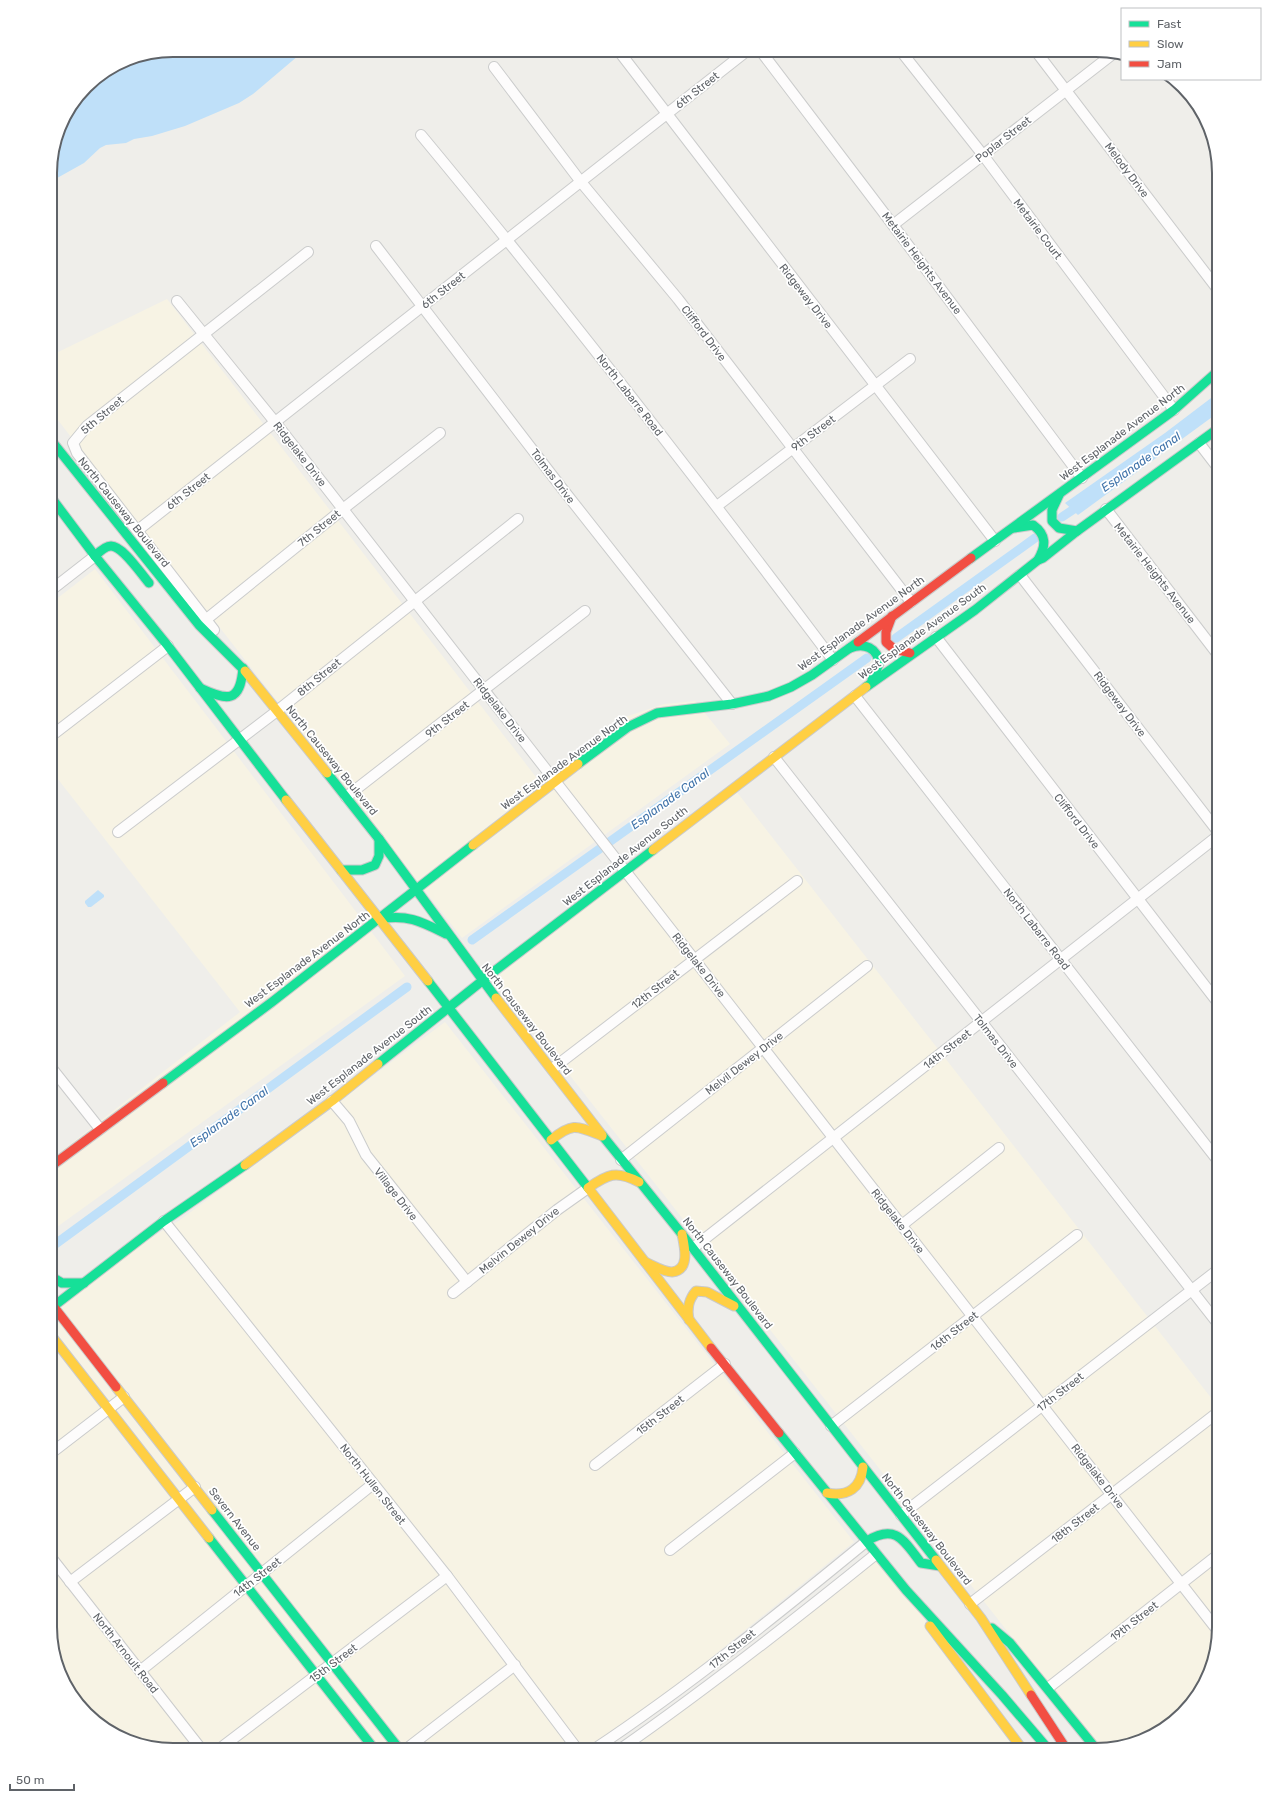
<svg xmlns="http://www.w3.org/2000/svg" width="1269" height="1800" font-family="Rubik,sans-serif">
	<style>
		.commercial { fill: #f7f3e4 }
		.water { fill: #bfe0f9 }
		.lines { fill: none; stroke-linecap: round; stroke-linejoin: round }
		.canal { stroke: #bfe0f9; stroke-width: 9 }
		.street-casing { stroke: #cbcccc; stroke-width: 12 }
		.fast-casing { stroke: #cacacb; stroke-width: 11 }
		.slow-casing { stroke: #cacacb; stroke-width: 11 }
		.jam-casing { stroke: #cacacb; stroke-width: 11 }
		.street { stroke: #fdfcfc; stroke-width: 10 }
		.fast { stroke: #16e098; stroke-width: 9 }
		.slow { stroke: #ffcf43; stroke-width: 9 }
		.jam { stroke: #f24e42; stroke-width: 9 }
		.labels { text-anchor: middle; stroke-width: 3.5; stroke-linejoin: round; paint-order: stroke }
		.street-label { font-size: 11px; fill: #5f6368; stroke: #fff }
		.water-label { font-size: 12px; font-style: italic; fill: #4174aa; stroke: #fff }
		.rim { fill: none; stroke: #5f6368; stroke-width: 2 }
	</style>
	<rect width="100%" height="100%" fill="#efeeea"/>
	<g class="commercial">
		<polygon points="167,299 539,781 625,717 664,704 695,701 730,744 462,938 50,410 50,356"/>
		<polygon points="95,569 405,976 50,1232 50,1160 240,1012 50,769 50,604"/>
		<polygon points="736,791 1219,1408 1219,1628 1203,1689 1158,1733 1100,1749 494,979"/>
		<polygon points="445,1022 854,1542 597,1750 165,1750 111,1733 67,1689 50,1628 50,1301 180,1220"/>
		<polygon points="876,1554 1022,1750 618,1750"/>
	</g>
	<g class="water">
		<polygon points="173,50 305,50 253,94 239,103 185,126 152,136 134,139 126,143 106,145 100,148 84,163 50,182 50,165 59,125 86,86 126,59"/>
		<polygon points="1219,392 1219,412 1078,515 1065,503 1165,433"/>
		<polygon points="98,890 104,895 104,897 91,907 88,907 85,903 85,901"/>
	</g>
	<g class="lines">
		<g class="canal">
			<polyline points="1062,517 1083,503"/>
			<polyline points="896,638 1035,538"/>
			<polyline points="472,940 867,658"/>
			<polyline points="50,1248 407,987"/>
		</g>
		<g class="street-casing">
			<g id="street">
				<polyline points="618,50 995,541"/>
				<polyline points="760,50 893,225 1082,478"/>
				<polyline points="900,50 983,155 1174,410"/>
				<polyline points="1035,50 1219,291"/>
				<polyline points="494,67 581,182 678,299 911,602"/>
				<path d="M 421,135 C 563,306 699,482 833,660"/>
				<polyline points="893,225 1114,53"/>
				<polyline points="376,246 561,487 732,704"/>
				<polyline points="177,301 275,422 1218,1631"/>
				<polyline points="1199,443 1219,469"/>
				<polyline points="717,506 910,359"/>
				<polyline points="1106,509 1219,656"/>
				<polyline points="138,530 748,50"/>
				<polyline points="1020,575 1219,833"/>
				<polyline points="50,591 95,556"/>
				<polyline points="203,622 343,509 440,433"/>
				<polyline points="214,630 77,453 73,443 87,426 308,252"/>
				<polyline points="936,637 1219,1004"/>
				<polyline points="855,696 1219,1162"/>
				<polyline points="55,733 168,646"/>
				<polyline points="774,757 1219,1325"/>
				<polyline points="346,797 585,611"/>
				<polyline points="118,832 277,711 518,519"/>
				<polyline points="50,1066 100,1129"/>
				<polyline points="552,1069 797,881"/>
				<polyline points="332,1101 349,1121 366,1155 467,1282"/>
				<polyline points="621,1160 867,966"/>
				<polyline points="164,1221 447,1576 578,1750"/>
				<polyline points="902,1225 999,1148"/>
				<polyline points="693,1248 1219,835"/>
				<polyline points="453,1293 557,1210 588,1188"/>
				<polyline points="831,1426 1077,1235"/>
				<polyline points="50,1454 124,1397"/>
				<polyline points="595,1465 725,1364"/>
				<polyline points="901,1515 1219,1269"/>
				<polyline points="670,1550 795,1453"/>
				<polyline points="50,1556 202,1750"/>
				<polyline points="70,1582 195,1487"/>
				<polyline points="970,1604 1217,1413"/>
				<polyline points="140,1671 373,1484"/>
				<polyline points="1048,1688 1219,1554"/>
				<polyline points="218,1750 447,1576"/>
				<polyline points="405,1750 515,1665"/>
				<path d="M 593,1750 C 689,1686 778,1614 867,1541"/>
				<path d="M 619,1750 C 708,1688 792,1622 876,1554"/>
			</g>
		</g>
		<g class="fast-casing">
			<g id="fast">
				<polyline points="50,439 199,625 245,671"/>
				<polyline points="1059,495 1052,510 1052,521 1059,528 1077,531"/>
				<polyline points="50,496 95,556 168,646 286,800"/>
				<path d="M 1014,528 L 1033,525 C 1047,535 1046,546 1038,560"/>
				<path d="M 95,556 C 99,552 105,546 111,546 C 123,546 141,574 149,583"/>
				<polyline points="971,558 1174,410 1219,370"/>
				<path d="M 850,648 C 864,642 878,648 879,664 L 872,680"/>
				<polyline points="866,687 975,610 1038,560 1043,558 1077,531 1219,428"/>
				<path d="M 200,688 C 228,701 240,703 243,668"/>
				<polyline points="578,764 628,727 657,713 732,704 769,696 791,687 812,675 858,642"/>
				<polyline points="327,773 379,839 496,998"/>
				<polyline points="341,870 362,870 375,865 379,856 379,839"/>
				<path d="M 380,919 C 408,914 422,922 446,934"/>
				<polyline points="428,981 589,1189"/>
				<polyline points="378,1064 492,973 653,850"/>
				<polyline points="163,1083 272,1002 473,845"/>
				<polyline points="602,1135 681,1233 936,1560"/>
				<polyline points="50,1276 62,1283 84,1283"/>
				<polyline points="50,1309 164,1221 245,1165"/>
				<polyline points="779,1433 906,1590 1002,1695 1049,1750"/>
				<polyline points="212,1510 400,1750"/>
				<polyline points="209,1538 375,1750"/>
				<path d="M 867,1541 C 896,1523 904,1541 921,1563 L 940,1566"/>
				<polyline points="992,1628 1010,1643 1097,1750"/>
			</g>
		</g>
		<g class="slow-casing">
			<g id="slow">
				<polyline points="245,671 327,773"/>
				<polyline points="286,800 428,981"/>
				<polyline points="473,845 578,764"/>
				<polyline points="653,850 866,687"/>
				<polyline points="496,998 602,1135"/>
				<path d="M 551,1140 C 573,1122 577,1126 602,1136"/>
				<polyline points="245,1165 332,1101 378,1064"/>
				<path d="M 588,1188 C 608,1174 616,1170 639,1182"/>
				<polyline points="589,1189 711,1348"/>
				<path d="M 645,1262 C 652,1265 664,1272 672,1272 C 691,1270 684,1245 682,1234"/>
				<path d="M 689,1320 C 687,1309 688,1300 696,1291 L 707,1292 L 734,1306"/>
				<polyline points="50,1334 209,1538"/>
				<polyline points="116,1387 212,1510"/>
				<path d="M 827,1493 C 848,1497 861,1488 863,1467"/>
				<polyline points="936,1560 981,1618 1031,1695"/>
				<polyline points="930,1626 1023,1750"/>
			</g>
		</g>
		<g class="jam-casing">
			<g id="jam">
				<polyline points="892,616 886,632 886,642 894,649 910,653"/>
				<polyline points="858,642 971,558"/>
				<polyline points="50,1167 163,1083"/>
				<polyline points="50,1302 116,1387"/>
				<polyline points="711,1348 779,1433"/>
				<polyline points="1031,1695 1067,1750"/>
			</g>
		</g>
		<use href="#street" class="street"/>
		<use href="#fast" class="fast"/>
		<use href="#slow" class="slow"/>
		<use href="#jam" class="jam"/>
	</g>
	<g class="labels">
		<g class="street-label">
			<text transform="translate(697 90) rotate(-38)" y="4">6th Street</text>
			<text transform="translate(1003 139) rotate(-38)" y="4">Poplar Street</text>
			<text transform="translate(1127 170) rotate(53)" y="4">Melody Drive</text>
			<text transform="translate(1038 229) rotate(53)" y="4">Metairie Court</text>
			<text transform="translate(922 263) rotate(53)" y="4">Metairie Heights Avenue</text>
			<text transform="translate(443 290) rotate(-38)" y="4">6th Street</text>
			<text transform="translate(806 296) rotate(52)" y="4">Ridgeway Drive</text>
			<text transform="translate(704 333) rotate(53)" y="4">Clifford Drive</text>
			<text transform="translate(630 395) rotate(52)" y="4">North Labarre Road</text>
			<text transform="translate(102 415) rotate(-40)" y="4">5th Street</text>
			<text transform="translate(1122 432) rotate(-37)" y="4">West Esplanade Avenue North</text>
			<text transform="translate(813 433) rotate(-37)" y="4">9th Street</text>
			<text transform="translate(300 454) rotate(52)" y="4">Ridgelake Drive</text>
			<text transform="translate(553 476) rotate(53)" y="4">Tolmas Drive</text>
			<text transform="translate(188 491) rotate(-38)" y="4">6th Street</text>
			<text transform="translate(124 512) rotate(51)" y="4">North Causeway Boulevard</text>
			<text transform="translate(319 528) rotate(-39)" y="4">7th Street</text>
			<text transform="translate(1155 573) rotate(52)" y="4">Metairie Heights Avenue</text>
			<text transform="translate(861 623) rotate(-36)" y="4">West Esplanade Avenue North</text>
			<text transform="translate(922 631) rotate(-36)" y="4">West Esplanade Avenue South</text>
			<text transform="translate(319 677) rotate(-39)" y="4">8th Street</text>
			<text transform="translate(1120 704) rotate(53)" y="4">Ridgeway Drive</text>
			<text transform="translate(500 710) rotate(52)" y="4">Ridgelake Drive</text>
			<text transform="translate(447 719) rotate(-38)" y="4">9th Street</text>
			<text transform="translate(332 760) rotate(51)" y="4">North Causeway Boulevard</text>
			<text transform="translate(564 762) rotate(-36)" y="4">West Esplanade Avenue North</text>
			<text transform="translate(1077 821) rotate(52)" y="4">Clifford Drive</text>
			<text transform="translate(625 856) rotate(-38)" y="4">West Esplanade Avenue South</text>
			<text transform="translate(1037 929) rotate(52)" y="4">North Labarre Road</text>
			<text transform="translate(307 959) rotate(-37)" y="4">West Esplanade Avenue North</text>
			<text transform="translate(699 965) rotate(52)" y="4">Ridgelake Drive</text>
			<text transform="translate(655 989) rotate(-38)" y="4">12th Street</text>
			<text transform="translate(527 1019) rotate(52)" y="4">North Causeway Boulevard</text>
			<text transform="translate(996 1041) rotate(52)" y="4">Tolmas Drive</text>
			<text transform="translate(947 1049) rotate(-38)" y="4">14th Street</text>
			<text transform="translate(369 1055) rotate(-38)" y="4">West Esplanade Avenue South</text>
			<text transform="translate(744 1063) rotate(-38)" y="4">Melvil Dewey Drive</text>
			<text transform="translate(396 1194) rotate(52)" y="4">Village Drive</text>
			<text transform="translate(898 1221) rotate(52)" y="4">Ridgelake Drive</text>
			<text transform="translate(519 1240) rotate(-39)" y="4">Melvin Dewey Drive</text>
			<text transform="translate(728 1273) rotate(52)" y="4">North Causeway Boulevard</text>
			<text transform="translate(954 1331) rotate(-38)" y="4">16th Street</text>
			<text transform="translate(1060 1392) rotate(-38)" y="4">17th Street</text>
			<text transform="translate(660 1415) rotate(-38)" y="4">15th Street</text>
			<text transform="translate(1098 1476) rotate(52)" y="4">Ridgelake Drive</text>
			<text transform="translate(373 1484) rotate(52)" y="4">North Hullen Street</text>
			<text transform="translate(235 1519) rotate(52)" y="4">Severn Avenue</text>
			<text transform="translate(1075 1523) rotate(-38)" y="4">18th Street</text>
			<text transform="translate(927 1529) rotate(52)" y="4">North Causeway Boulevard</text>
			<text transform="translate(257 1577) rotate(-38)" y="4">14th Street</text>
			<text transform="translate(1134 1621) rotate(-38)" y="4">19th Street</text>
			<text transform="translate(732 1649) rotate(-39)" y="4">17th Street</text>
			<text transform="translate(126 1653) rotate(52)" y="4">North Arnoult Road</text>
			<text transform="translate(333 1663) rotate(-37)" y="4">15th Street</text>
		</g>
		<g class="water-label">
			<text transform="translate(1141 462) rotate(-35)" y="4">Esplanade Canal</text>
			<text transform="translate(670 799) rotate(-36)" y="4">Esplanade Canal</text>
			<text transform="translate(229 1117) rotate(-36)" y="4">Esplanade Canal</text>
		</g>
	</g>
	<path d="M0 0H1269V1800H0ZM173 57H1096A116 116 0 0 1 1212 173V1627A116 116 0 0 1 1096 1743H173A116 116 0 0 1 57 1627V173A116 116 0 0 1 173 57Z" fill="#fff" fill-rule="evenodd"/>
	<path class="rim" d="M173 57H1096A116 116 0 0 1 1212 173V1627A116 116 0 0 1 1096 1743H173A116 116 0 0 1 57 1627V173A116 116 0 0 1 173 57Z"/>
	<rect x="1121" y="8" width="140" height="72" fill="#ffffff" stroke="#bfc1c3"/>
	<rect x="1129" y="21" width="20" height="6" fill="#16e098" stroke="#bfc1c3"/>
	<text x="1157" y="28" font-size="12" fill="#5f6368">Fast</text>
	<rect x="1129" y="41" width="20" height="6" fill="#ffcf43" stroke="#bfc1c3"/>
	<text x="1157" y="48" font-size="12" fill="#5f6368">Slow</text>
	<rect x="1129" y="61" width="20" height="6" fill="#f24e42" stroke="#bfc1c3"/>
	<text x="1157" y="68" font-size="12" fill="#5f6368">Jam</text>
	<path d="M10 1784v6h64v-6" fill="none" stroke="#5f6368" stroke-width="2"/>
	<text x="16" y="1784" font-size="12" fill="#5f6368" stroke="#ffffff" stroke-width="3" paint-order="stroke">50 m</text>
</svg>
